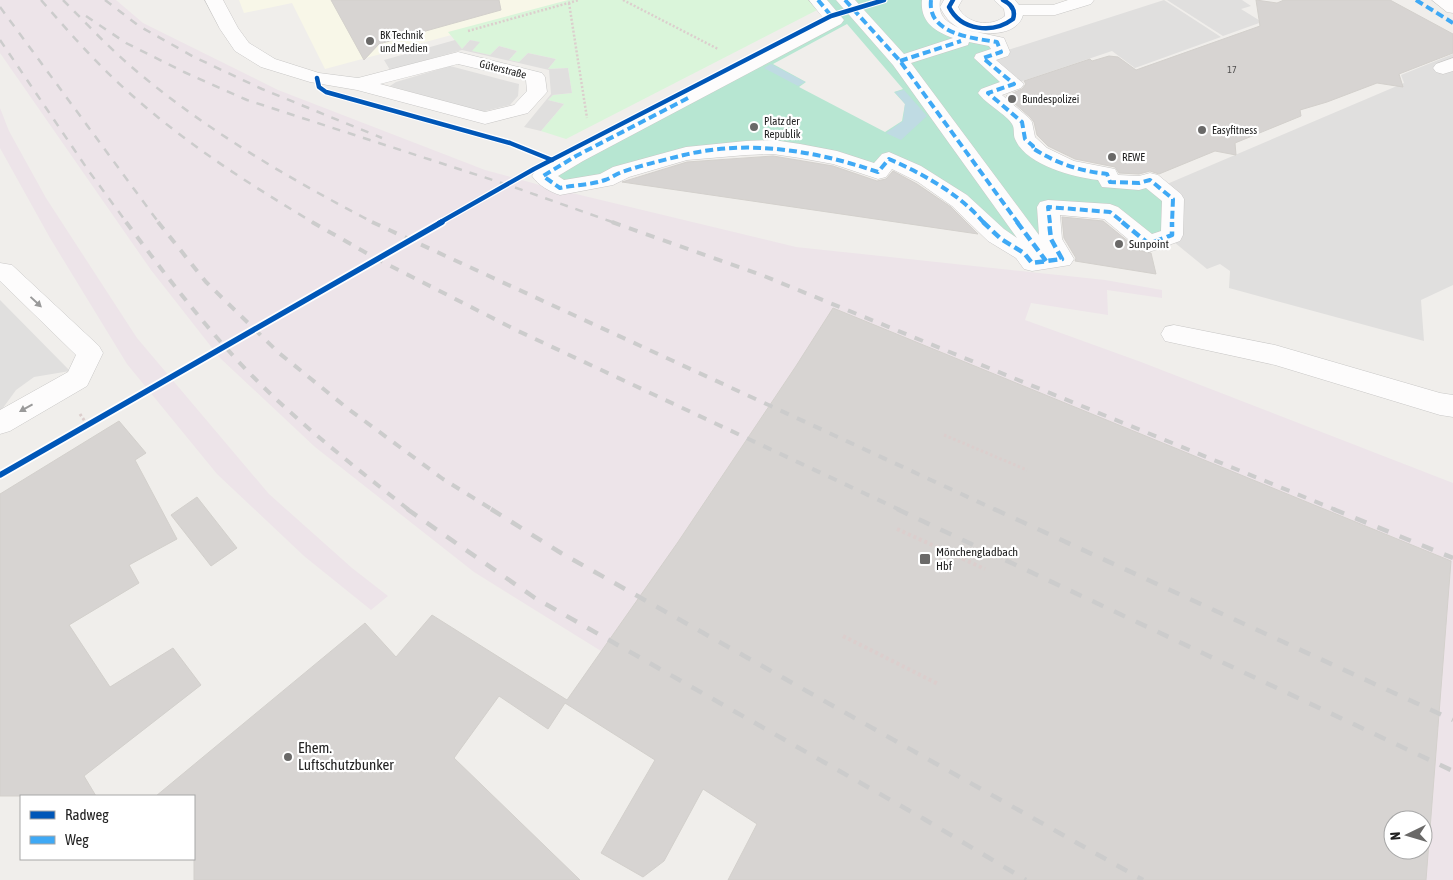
<svg xmlns="http://www.w3.org/2000/svg" width="1453" height="880" font-family="'Asap Condensed',sans-serif">
	<style>
		.industrial { fill: #ede4e9; fill-rule: evenodd }
		.education { fill: #f8f7e8 }
		.park { fill: #daf5da }
		.pitch { fill: #b7e6d2; fill-rule: evenodd }
		.parking { fill: #e0dfde }
		.water { fill: #bfdbe3 }
		.building { fill: #d7d4d2; stroke: #d3d0cc; fill-rule: evenodd }
		.lines { fill: none; stroke-linecap: round; stroke-linejoin: round }
		.minor-casing { stroke: #c9c8c7; stroke-width: 1 }
		.path-far2 { stroke: #dccecd; stroke-width: 2.5; stroke-dasharray: 2 2; stroke-linecap: butt }
		.path-far1 { stroke: #dccecd; stroke-width: 3; stroke-dasharray: 2.5 2.5; stroke-linecap: butt }
		.path { stroke: #dccecd; stroke-width: 4; stroke-dasharray: 3 3; stroke-linecap: butt }
		.minor { fill: #fdfcfc; fill-rule: evenodd }
		.rail-far2 { stroke: #ccc; stroke-width: 2.5; stroke-dasharray: 8 8; stroke-linecap: butt }
		.rail-far1 { stroke: #ccc; stroke-width: 4; stroke-dasharray: 9 9; stroke-linecap: butt }
		.rail { stroke: #ccc; stroke-width: 4.5; stroke-dasharray: 12 12; stroke-linecap: butt }
		.quiet-far1 { stroke: #3fa9f5; stroke-width: 4; stroke-dasharray: 8 4; stroke-linecap: butt }
		.quiet { stroke: #3fa9f5; stroke-width: 4.5; stroke-dasharray: 9 4.5; stroke-linecap: butt }
		.cycleway-far1-casing { stroke: #fff; stroke-width: 7 }
		.cycleway-casing { stroke: #fff; stroke-width: 9 }
		.cycleway-far1 { stroke: #0057b8; stroke-width: 4.5 }
		.cycleway { stroke: #0057b8; stroke-width: 5.5 }
		.oneway { fill: #9a9a9a }
		.poi-dot { fill: #6a6968; stroke: #fff; stroke-width: 2 }
		.labels { text-anchor: middle; stroke-width: 4.5; stroke-linejoin: round; paint-order: stroke }
		.number-label { font-size: 10px; fill: #4f4e4e }
		.far-poi-label { font-size: 11px; fill: #222; stroke: #fff; text-anchor: start }
		.far-street-label { font-size: 11px; fill: #222; stroke: #fff }
		.poi-label { font-size: 12px; fill: #222; stroke: #fff; text-anchor: start }
		.near-poi-label { font-size: 15px; fill: #222; stroke: #fff; text-anchor: start }
	</style>
	<rect width="100%" height="100%" fill="#f0eeeb"/>
	<g class="industrial">
		<path d="M 0,0 L 116,0 L 143,23 L 278,90 L 485,170 L 547,187 L 796,247 L 1105,280 L 1162,290 L 1162,298 L 1107,290 L 1108,315 L 1031,303 L 1025,320 L 1141,362 L 1453,483 L 1453,880 L 987,880 L 601,651 L 474,572 L 315,447 L 220,358 L 151,270 L 0,53 ZM 1393,820 L 1423,820 L 1423,850 L 1393,850 Z"/>
		<polygon points="0,108 9,131 46,198 137,338 269,494 352,568 388,596 371,610 304,556 217,474 127,364 50,238 0,148"/>
	</g>
	<polygon class="education" points="239,0 582,0 325,69 292,3 244,13"/>
	<polygon class="park" points="568,0 850,0 821,8 566,139 541,131 564,104 548,100 553,95 572,93 568,68 548,69 556,59 528,53 519,62 509,60 517,51 499,46 490,55 471,51 479,42 470,40 462,49 448,32"/>
	<path class="pitch" d="M 818,0 L 931,0 L 941,26 L 997,42 L 1014,84 L 989,92 L 1031,147 L 1139,183 L 1173,199 L 1172,235 L 1149,244 L 1110,212 L 1048,207 L 1032,263 L 889,159 L 878,172 L 837,158 L 713,150 L 573,185 L 543,176 L 835,20 ZM 847,24 L 903,89 L 894,92 L 905,104 L 902,121 L 885,132 L 799,87 L 806,82 L 773,64 Z"/>
	<g class="parking">
		<polygon points="1164,0 1221,37 1135,68 1112,51 1014,84 983,58"/>
		<polygon points="1167,0 1242,0 1251,6 1241,9 1262,22 1223,36"/>
		<polygon points="455,40 462,49 470,40 480,42 472,51 490,55 499,46 517,51 509,60 519,62 528,53 556,59 548,69 568,68 572,93 553,95 548,100 564,104 541,131 524,127 551,94 549,70 462,50 390,70 384,60"/>
		<polygon points="1453,54 1453,285 1421,300 1424,341 1229,288 1230,271 1220,264 1207,269 1169,238 1160,187 1404,83 1401,75"/>
		<polygon points="450,66 519,84 518,96 510,105 481,112 390,86 396,82"/>
		<polygon points="0,300 70,371 34,377 16,390 0,412"/>
	</g>
	<g class="water">
		<polygon points="771,64 805,82 798,86 764,68"/>
		<polygon points="904,90 927,116 901,140 886,133 903,121 905,104 895,92"/>
	</g>
	<g class="building">
		<polygon points="331,0 499,0 501,10 379,44 364,60"/>
		<polygon points="1256,0 1277,3 1284,0 1390,0 1453,34 1453,53 1399,74 1403,87 1377,83 1327,102 1300,110 1301,116 1235,143 1236,155 1215,151 1159,174 1150,171 1139,174 1119,173 1115,167 1075,159 1048,146 1037,135 1034,122 1030,117 1006,96 1022,89 1026,84 1024,81 1090,59 1092,61 1109,56 1118,57 1136,70 1260,26"/>
		<polygon points="773,156 833,166 877,181 886,179 893,171 917,184 951,207 978,234 622,182 687,162"/>
		<polygon points="1062,217 1103,221 1140,251 1151,253 1156,274 1075,261 1076,258 1064,238"/>
		<path d="M 833,308 L 1451,561 L 1426,880 L 728,880 L 757,824 L 703,789 L 664,861 L 643,877 L 601,853 L 655,760 L 565,703 L 548,729 L 499,696 L 454,758 L 580,880 L 194,880 L 194,796 L 156,796 L 365,623 L 396,657 L 432,615 L 567,700 L 678,542 L 796,366 ZM 1393,820 L 1423,820 L 1423,850 L 1393,850 Z"/>
		<polygon points="119,421 146,453 135,460 177,539 129,565 139,583 69,625 110,687 173,648 201,685 84,776 96,796 0,796 0,494"/>
		<polygon points="197,497 237,548 211,566 171,515"/>
	</g>
	<g class="lines">
		<g class="minor-casing">
			<g id="minor">
				<path d="M 205,0 L 223,0 L 238,28 L 249,43 L 275,59 L 319,73 L 358,78 L 458,52 L 542,73 L 545,77 L 547,92 L 528,113 L 485,124 L 357,90 L 310,82 L 261,67 L 235,51 L 220,29 ZM 458,64 L 526,80 L 527,91 L 514,105 L 485,112 L 380,84 Z"/>
				<path d="M 809,0 L 827,0 L 844,20 L 841,24 L 583,161 L 558,176 L 564,180 L 600,174 L 613,167 L 686,147 L 746,141 L 773,140 L 800,144 L 837,151 L 874,163 L 882,154 L 889,152 L 921,166 L 967,195 L 1004,229 L 1017,238 L 893,65 L 836,0 L 855,0 L 904,54 L 953,38 C 934,31 920,21 922,0 L 940,0 C 938,16 945,21 959,28 C 950,23 945,17 940,7 L 944,0 L 962,0 L 958,7 C 966,24 991,28 1005,16 L 1004,9 L 994,0 L 1015,0 L 1019,5 L 1053,5 L 1068,0 L 1094,0 L 1091,4 L 1055,15 L 1023,15 C 1017,37 984,35 967,30 L 1004,38 L 1010,52 L 1008,56 L 996,60 L 1024,84 L 1021,88 L 1002,95 L 1029,118 L 1032,122 L 1035,137 L 1047,148 L 1074,161 L 1115,169 L 1118,175 L 1139,176 L 1150,173 L 1158,175 L 1181,194 L 1184,199 L 1183,235 L 1180,241 L 1149,252 L 1141,250 L 1104,219 L 1060,215 L 1062,239 L 1074,259 L 1070,265 L 1032,271 L 1024,269 L 1016,258 L 988,241 L 952,206 L 918,182 L 892,169 L 886,177 L 878,179 L 833,164 L 800,158 L 773,154 L 746,155 L 687,160 L 629,177 L 613,185 L 560,195 C 550,192 538,185 532,176 L 535,171 L 569,151 L 824,19 ZM 969,42 L 989,46 L 991,49 L 976,54 L 974,58 L 1000,82 L 981,89 L 978,93 C 986,104 1007,115 1012,124 C 1015,128 1013,135 1015,139 C 1026,165 1073,177 1098,180 L 1102,187 L 1139,190 L 1146,188 L 1162,201 L 1161,231 L 1152,234 L 1118,207 L 1110,204 L 1048,200 L 1040,202 L 1037,207 L 1039,235 L 911,63 L 968,45 Z"/>
				<polygon points="1432,0 1453,0 1453,13 1447,12"/>
				<polygon points="1453,58 1453,71 1443,74 1436,72 1433,68 1436,64"/>
				<polygon points="0,263 12,265 99,346 103,353 87,386 10,431 0,434 0,410 68,372 76,355 0,281"/>
				<polygon points="1174,325 1275,345 1440,393 1453,395 1453,417 1440,415 1275,365 1165,341 1161,334 1165,327"/>
			</g>
		</g>
		<g class="path-far2">
			<polyline points="623,0 718,49"/>
			<polyline points="569,3 587,118"/>
			<polyline points="468,31 579,0"/>
		</g>
		<g class="path-far1">
			<polyline points="80,414 88,426"/>
			<polyline points="944,435 1027,470"/>
		</g>
		<g class="path">
			<polyline points="897,529 985,569"/>
			<polyline points="843,636 938,684"/>
		</g>
		<use href="#minor" class="minor"/>
		<g class="rail-far2">
			<path d="M 41,0 C 68,31 94,61 125,89 C 182,141 247,183 314,223"/>
			<path d="M 63,0 C 86,23 109,48 134,69 C 207,131 290,179 374,223"/>
			<polyline points="105,0 139,26 194,57 262,89 382,138"/>
			<polyline points="0,7 159,223"/>
			<polyline points="86,16 126,43 184,72 247,100 508,185 615,223"/>
			<polyline points="0,40 88,170 127,223"/>
		</g>
		<g class="rail-far1">
			<path d="M 126,222 C 162,270 197,317 238,361 C 289,416 350,463 409,510"/>
			<polyline points="158,222 206,282 279,353 347,408 443,479 493,510"/>
			<polyline points="312,222 377,259 516,330 900,510"/>
			<polyline points="372,222 996,510"/>
			<polyline points="612,222 764,276 1336,510"/>
		</g>
		<g class="rail">
			<polyline points="407,509 535,598 924,819 1026,880"/>
			<polyline points="491,509 561,553 1143,880"/>
			<polyline points="897,509 1453,771"/>
			<polyline points="994,509 1453,720"/>
			<polyline points="1333,509 1453,558"/>
		</g>
		<g class="quiet-far1">
			<polyline points="818,0 833,18"/>
			<polyline points="845,0 900,61 1018,223"/>
			<path d="M 931,0 C 927,34 972,38 997,42 L 1001,52 L 983,58 L 1014,84 L 988,93 L 1022,122 L 1025,139 L 1033,146 L 1031,147 C 1055,163 1079,171 1107,174 L 1110,182 L 1139,183 L 1150,180 L 1173,199 L 1172,223"/>
			<polyline points="1416,0 1453,23"/>
			<polyline points="900,61 961,41"/>
			<path d="M 688,98 L 576,156 L 543,176 L 560,188 C 574,185 591,185 605,180 C 611,178 616,174 622,172 C 642,165 664,160 684,155 C 750,139 816,151 878,172 L 889,159 C 923,174 960,194 984,223"/>
			<polyline points="1050,223 1048,207 1110,212 1124,223"/>
		</g>
		<g class="quiet">
			<polyline points="983,222 1001,239 1024,253 1032,263 1062,259 1051,239 1049,222"/>
			<polyline points="1017,222 1046,261"/>
			<polyline points="1122,222 1149,244 1172,235 1172,222"/>
		</g>
		<g class="cycleway-far1-casing">
			<g id="cycleway-far1">
				<path d="M 953,0 L 949,7 C 961,31 993,34 1013,19 C 1016,10 1011,4 1003,0"/>
				<polyline points="317,78 319,87 326,92 510,143 552,160"/>
				<polyline points="439,223 534,169 831,16 884,0"/>
			</g>
		</g>
		<g class="cycleway-casing">
			<polyline id="cycleway" points="0,475 442,222"/>
		</g>
		<use href="#cycleway-far1" class="cycleway-far1"/>
		<use href="#cycleway" class="cycleway"/>
	</g>
	<defs><path id="oneway-solid" d="M-6-.8H1V-3.2L6.5 0L1 3.2V.8H-6Z" transform="scale(1.25)"/></defs>
	<g class="oneway">
		<use href="#oneway-solid" transform="translate(36 302) rotate(43)"/>
		<use href="#oneway-solid" transform="translate(26 408) rotate(151)"/>
	</g>
	<g class="poi-dot">
		<circle cx="370" cy="41" r="5"/>
		<circle cx="1012" cy="99" r="5"/>
		<circle cx="754" cy="127" r="5"/>
		<circle cx="1202" cy="130" r="5"/>
		<circle cx="1112" cy="157" r="5"/>
		<circle cx="1119" cy="244" r="5"/>
		<rect x="919" y="553" width="12" height="12" rx="2.5"/>
		<circle cx="288" cy="757" r="5"/>
	</g>
	<g class="labels">
		<g class="number-label">
			<text x="1232" y="73">17</text>
		</g>
		<g class="far-poi-label">
			<text x="380" y="39">BK Technik<tspan x="380" dy="13">und Medien</tspan></text>
			<text x="1022" y="103">Bundespolizei</text>
			<text x="764" y="125">Platz der<tspan x="764" dy="13">Republik</tspan></text>
			<text x="1212" y="134">Easyfitness</text>
			<text x="1122" y="161">REWE</text>
		</g>
		<g class="far-street-label">
			<text transform="translate(503 69) rotate(14)" y="4">Güterstraße</text>
		</g>
		<g class="poi-label">
			<text x="1129" y="248">Sunpoint</text>
			<text x="936" y="556">Mönchengladbach<tspan x="936" dy="14">Hbf</tspan></text>
		</g>
		<g class="near-poi-label">
			<text x="298" y="753">Ehem.<tspan x="298" dy="17">Luftschutzbunker</tspan></text>
		</g>
	</g>
	<rect x="20" y="795" width="175" height="65" fill="#ffffff" stroke="#a7a7a7"/>
	<rect x="30" y="811" width="25" height="8" fill="#0057b8" stroke="#a7a7a7"/>
	<text x="65" y="820" font-size="15" fill="#222222">Radweg</text>
	<rect x="30" y="836" width="25" height="8" fill="#3fa9f5" stroke="#a7a7a7"/>
	<text x="65" y="845" font-size="15" fill="#222222">Weg</text>
	<g transform="translate(1408 835) rotate(265)"><circle r="24" fill="#ffffff" stroke="#a7a7a7"/>
	<path d="M0-4L9 19L0 12L-9 19Z" fill="#6a6968"/>
	<text y="-8" font-size="14" font-weight="bold" text-anchor="middle" fill="#222222">N</text>
	</g>
</svg>
